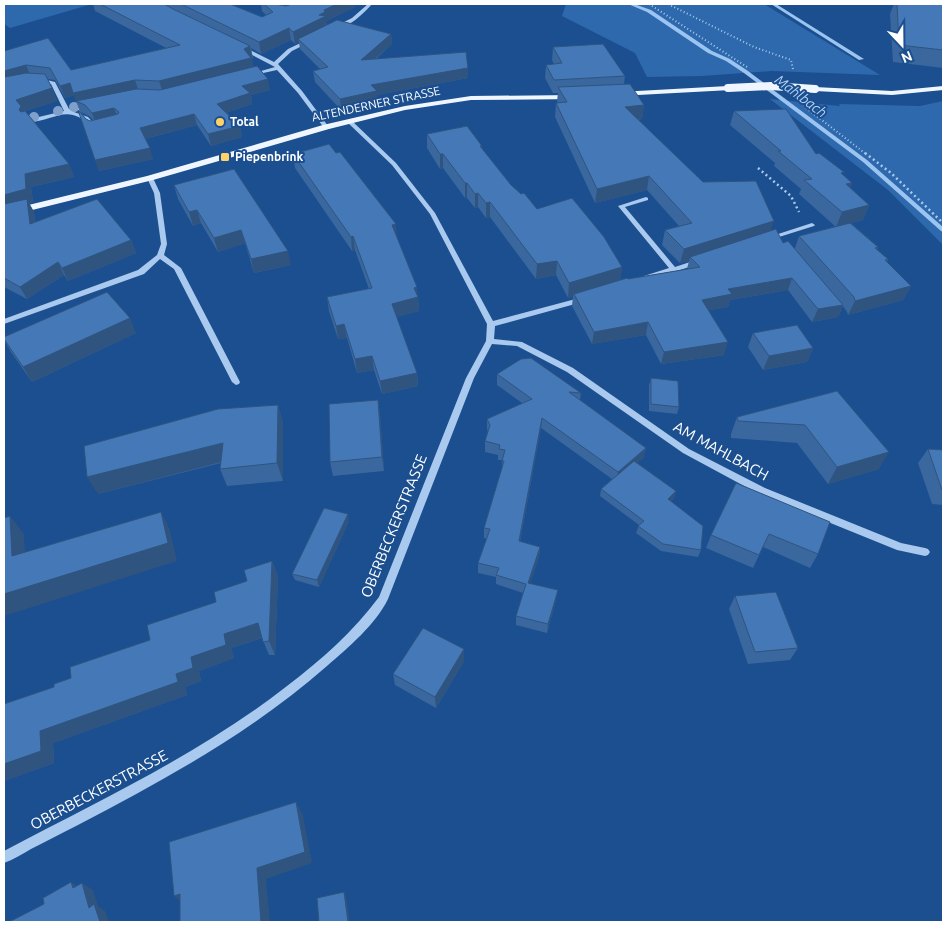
<svg xmlns="http://www.w3.org/2000/svg" width="947" height="926" font-family="Ubuntu,sans-serif">
	<style>
		.green { fill: #2e69ad }
		.lines { fill: none; stroke-linecap: round; stroke-linejoin: round }
		.stream { fill: #9cc4f0; fill-rule: evenodd }
		.path-far1 { stroke: #a9c9ee; stroke-width: 2; stroke-dasharray: 1 2.5; stroke-linecap: butt }
		.path { stroke: #a9c9ee; stroke-width: 2.5; stroke-dasharray: 2 3; stroke-linecap: butt }
		.minor { fill: #a9c9ee; fill-rule: evenodd }
		.major { fill: #f0f6ff; fill-rule: evenodd }
		.major-bridge { stroke: #f0f6ff; stroke-width: 8 }
		.tree { fill: #7ea0ca }
		.wall { fill: #3a679d; fill-rule: evenodd }
		.shaded-wall { fill: #305480 }
		.building { fill: #4478b7; stroke: #305480 }
		.poi-dot { fill: #ffd166; stroke: #1b4f8f; stroke-width: 2 }
		.labels { text-anchor: middle; stroke-width: 4; stroke-linejoin: round; paint-order: stroke }
		.far-street-label { font-size: 12px; fill: #fff; stroke: #1b4f8f }
		.far-poi-label { font-size: 12px; font-weight: bold; fill: #fff; stroke: #1b4f8f; text-anchor: start }
		.far-water-label { font-size: 14px; font-style: italic; fill: #b5d3f5; stroke: #1b4f8f }
		.street-label { font-size: 15px; fill: #fff; stroke: #1b4f8f }
	</style>
	<rect width="100%" height="100%" fill="#1b4f8f"/>
	<g class="green">
		<polygon points="4,4 92,4 10,28 4,24"/>
		<polygon points="566,4 764,4 880,75 772,71 702,76 647,77 635,53 562,16"/>
		<polygon points="770,99 840,106 839,104 920,106 943,101 943,245 888,190"/>
	</g>
	<g class="lines">
		<g class="stream">
			<polygon points="628,4 634,4 651,10 712,51 730,59 748,71 867,160 943,227 943,232 941,231 863,162 744,73 726,61 708,53 647,12"/>
			<polygon points="771,4 776,4 864,59 859,60"/>
		</g>
		<g class="path-far1">
			<polyline points="649,4 747,67"/>
			<polyline points="668,4 754,47 791,60 793,69"/>
			<polyline points="806,108 866,154"/>
		</g>
		<g class="path">
			<polyline points="865,153 891,173 943,223"/>
			<polyline points="758,168 791,196 799,212"/>
		</g>
		<g class="minor">
			<path d="M 368,4 L 372,4 C 363,14 349,28 334,29 L 334,27 L 352,18 Z"/>
			<polygon points="309,39 314,40 292,51 278,64 302,91 328,126 328,128 324,128 298,93 277,70 250,76 250,74 275,67 239,48 244,47 274,62 288,49"/>
			<path d="M 39,78 L 55,82 L 69,109 L 92,105 L 92,107 L 74,112 L 88,117 L 97,127 L 97,129 L 93,129 C 67,100 55,123 26,122 L 26,120 L 64,111 L 51,84 L 37,81 L 36,80 Z"/>
			<path d="M 347,120 L 351,120 L 396,163 L 435,213 L 493,321 L 583,297 L 587,299 L 586,301 L 495,326 L 494,339 L 522,342 L 573,368 L 689,449 L 765,488 L 901,543 L 925,548 L 928,549 L 930,552 L 928,555 L 925,556 L 897,550 L 759,494 L 683,453 L 567,372 L 517,346 L 492,344 L 474,378 L 388,599 C 376,624 348,648 327,666 C 252,732 166,779 78,825 C 62,833 47,841 31,849 C 22,854 13,860 4,863 L 4,851 C 100,800 200,754 287,686 C 321,660 353,632 379,597 L 466,378 L 486,341 L 487,324 L 430,214 L 392,165 L 347,122 Z"/>
			<polygon points="150,176 153,178 160,193 167,244 164,255 181,268 240,382 239,384 236,385 232,382 174,269 160,259 144,274 4,324 4,319 138,270 157,255 161,244 154,193 147,178"/>
			<polygon points="646,197 648,198 648,200 625,207 675,267 699,259 701,259 701,263 650,280 644,280 644,276 669,268 618,206"/>
			<polygon points="812,223 815,225 814,226 779,237 782,241 781,242 777,242 772,236"/>
		</g>
		<g class="major">
			<polygon points="728,86 732,88 731,90 619,96 615,94 619,92"/>
			<polygon points="943,86 943,90 892,95 815,91 811,89 815,87 892,91"/>
			<polygon points="574,95 578,97 577,99 471,100 405,110 329,129 153,180 4,217 4,211 147,176 323,125 405,106 471,96"/>
		</g>
		<polyline class="major-bridge" points="728,88 771,86 815,89"/>
	</g>
	<g class="tree">
		<circle cx="74" cy="107" r="5"/>
		<circle cx="58" cy="111" r="5"/>
		<circle cx="34" cy="117" r="5"/>
	</g>
	<g class="wall">
		<path d="M 93,4 L 230,4 L 262,17 L 266,15 L 262,11 L 261,4 L 275,4 L 286,6 L 355,7 L 326,21 L 327,25 L 391,34 L 392,44 L 376,59 L 468,78 L 377,95 L 378,102 L 341,110 L 315,82 L 313,71 L 320,69 L 300,49 L 299,42 L 295,44 L 291,40 L 261,54 L 251,48 L 253,58 L 251,59 L 253,67 L 270,90 L 251,95 L 252,104 L 226,113 L 240,126 L 242,137 L 211,146 L 197,125 L 145,139 L 153,159 L 99,171 L 80,112 L 74,95 L 65,98 L 55,80 L 48,79 L 57,101 L 25,111 L 69,164 L 74,177 L 31,187 L 33,202 L 29,203 L 34,212 L 35,222 L 131,240 L 136,253 L 68,281 L 64,275 L 27,299 L 4,287 L 4,51 L 71,70 L 166,48 L 95,11 ZM 81,112 L 89,116 L 93,120 L 90,121 L 86,119 Z"/>
		<polygon points="894,4 943,4 943,68 893,62 890,14"/>
		<polygon points="553,47 625,76 624,84 644,105 642,119 638,120 703,182 771,231 783,243 795,248 799,236 836,227 799,194 801,189 774,166 775,163 730,125 734,111 816,154 852,183 850,188 869,205 863,220 851,223 878,247 877,250 888,259 887,262 911,286 903,300 848,315 847,312 843,306 838,317 812,322 788,290 730,300 728,307 709,310 724,355 661,364 646,335 592,344 572,306 573,296 568,298 556,275 536,279 490,217 486,218 478,207 475,208 467,198 465,198 443,168 440,169 427,148 427,134 482,149 511,185 537,209 622,267 620,280 628,279 687,269 689,261 680,263 662,245 665,230 679,226 647,190 595,203 555,117 556,103 558,103 557,101 558,93 553,93 545,78 546,65 554,64 552,60"/>
		<polygon points="293,154 397,238 418,297 419,311 396,317 417,373 418,386 382,394 374,370 357,373 347,338 338,339 329,311 327,297 369,289 355,250 352,251 295,168"/>
		<polygon points="174,185 291,265 254,273 245,243 218,252 201,223 193,226 178,199"/>
		<polygon points="136,333 32,382 11,352 4,340"/>
		<polygon points="753,333 813,348 807,362 763,370 748,347"/>
		<polygon points="497,374 581,393 580,400 646,448 643,458 637,463 676,491 674,498 671,501 701,550 698,557 661,551 636,533 639,525 600,496 601,489 612,479 541,428 520,542 540,547 539,557 530,583 556,600 547,633 516,625 516,616 523,593 496,584 496,577 478,573 478,563 487,539 484,538 484,528 502,470 502,460 498,460 498,455 485,452 485,441 488,432 487,429 487,419 522,403 497,385"/>
		<polygon points="651,378 679,407 677,414 649,411 649,385"/>
		<polygon points="837,391 879,469 828,484 797,443 731,438 731,434 737,417"/>
		<polygon points="378,400 380,415 384,471 333,476 330,462"/>
		<polygon points="278,405 283,423 283,481 227,486 220,469 221,463 98,494"/>
		<polygon points="928,449 943,450 943,505 932,504 918,463"/>
		<polygon points="736,483 818,554 810,568 763,547 753,568 706,548 711,535"/>
		<polygon points="349,521 319,587 295,580 292,574"/>
		<polygon points="272,561 278,576 275,655 269,655 262,638 231,648 234,658 199,671 201,681 185,687 187,695 53,743 54,763 4,781 4,704 54,687 150,640 216,602 247,581"/>
		<polygon points="735,596 798,648 790,660 748,664 729,609"/>
		<polygon points="464,661 436,708 395,685 393,674"/>
	</g>
	<g class="shaded-wall">
		<polygon points="337,4 355,4 355,7 326,21 327,28 298,39 299,42 295,44 293,32 319,15 324,10"/>
		<polygon points="289,28 291,40 261,54 259,42"/>
		<polygon points="391,34 392,44 362,70 361,60"/>
		<polygon points="250,46 254,70 163,93 159,81"/>
		<polygon points="26,65 31,77 4,82 4,71"/>
		<polygon points="468,68 468,78 377,95 378,102 341,110 340,99 371,85"/>
		<polygon points="268,79 270,90 251,95 252,104 220,115 217,104 242,86"/>
		<polygon points="135,80 139,92 76,101 74,95 65,98 60,86 70,83"/>
		<polygon points="52,88 57,101 24,111 27,118 19,110 16,100"/>
		<polygon points="644,105 642,119 623,121 625,107"/>
		<polygon points="114,108 118,119 96,124 92,113"/>
		<polygon points="194,114 197,125 144,139 140,128"/>
		<polygon points="240,126 242,137 211,146 208,134"/>
		<polygon points="150,148 153,159 99,171 95,160"/>
		<polygon points="440,154 443,154 443,168 440,169"/>
		<polygon points="69,164 74,177 31,187 33,202 29,203 34,212 36,237 4,209 4,195 25,174"/>
		<polygon points="649,176 647,190 595,203 597,189"/>
		<rect x="465" y="183" width="2" height="15"/>
		<polygon points="852,183 847,197 846,184"/>
		<polygon points="478,193 478,207 475,208 475,194"/>
		<polygon points="490,202 490,217 486,218 486,203"/>
		<polygon points="869,205 863,220 836,227 842,212"/>
		<polygon points="197,210 201,223 193,226 189,212"/>
		<polygon points="774,221 769,235 690,257 689,261 680,263 684,249"/>
		<polygon points="396,224 397,238 393,239 392,225"/>
		<polygon points="241,230 245,243 218,252 214,238"/>
		<polygon points="353,236 355,250 352,251 351,237"/>
		<polygon points="131,240 136,253 68,281 62,268"/>
		<polygon points="288,251 291,265 254,273 251,259"/>
		<polygon points="557,261 556,275 536,279 537,264"/>
		<polygon points="58,262 64,275 27,299 20,287"/>
		<polygon points="622,267 620,282 574,294 573,296 568,298 569,283"/>
		<polygon points="792,278 788,290 730,300 728,307 699,312 702,300 728,289"/>
		<polygon points="911,286 903,300 848,315 855,301"/>
		<polygon points="417,287 419,311 393,318 392,304 414,288"/>
		<polygon points="843,305 838,317 812,322 818,309"/>
		<polygon points="130,318 136,333 32,382 23,367"/>
		<polygon points="648,322 646,335 592,344 594,332"/>
		<polygon points="344,324 347,338 338,339 336,326"/>
		<polygon points="728,342 724,355 661,364 664,352"/>
		<polygon points="813,348 807,362 763,370 769,356"/>
		<polygon points="372,356 374,370 357,373 355,359"/>
		<polygon points="417,373 418,386 382,394 380,381"/>
		<polygon points="378,400 380,415 384,471 382,457"/>
		<polygon points="278,405 283,423 283,481 277,463"/>
		<polygon points="542,418 541,428 518,551 519,541"/>
		<polygon points="223,443 229,460 98,494 87,477"/>
		<polygon points="646,448 643,458 616,482 618,472"/>
		<polygon points="889,452 879,469 828,484 837,467"/>
		<polygon points="676,491 674,498 666,506 668,499"/>
		<polygon points="161,512 170,530 177,561 4,616 4,594"/>
		<polygon points="348,514 349,521 319,587 317,580"/>
		<polygon points="10,516 24,534 26,574 12,556"/>
		<polygon points="540,547 539,557 527,592 528,583"/>
		<polygon points="272,561 278,576 275,655 269,641"/>
		<polygon points="558,590 556,600 547,633 548,624"/>
		<polygon points="258,623 264,637 231,648 234,658 199,671 201,681 185,687 187,695 53,743 54,763 4,781 4,764 40,731 176,674 191,657 224,634"/>
		<polygon points="464,649 464,661 436,708 435,697"/>
		<polygon points="296,802 303,815 312,863 266,879 270,922 261,922 257,868"/>
		<polygon points="71,882 82,889 73,888"/>
		<polygon points="82,883 93,890 98,906 105,911 109,922 100,922 89,908"/>
		<polygon points="344,892 346,896 350,922 348,922"/>
		<polygon points="180,894 187,906 174,896"/>
	</g>
	<g class="building">
		<polygon points="100,4 164,4 173,9 250,46 244,49 251,58 159,81 135,80 73,93 70,83 60,86 50,68 26,65 4,71 4,51 48,38 71,70 180,45"/>
		<polygon points="181,4 230,4 262,17 273,12 264,4 275,4 286,6 292,4 337,4 324,10 325,12 319,15 326,16 293,32 289,28 259,42"/>
		<polygon points="897,4 943,4 943,50 899,45"/>
		<polygon points="337,20 391,34 361,60 466,52 468,68 371,85 377,91 340,99 313,71 328,67 298,39"/>
		<polygon points="603,44 625,76 554,80 546,65 562,63 553,47"/>
		<polygon points="257,66 268,79 242,86 250,93 217,104 240,126 208,134 194,114 140,128 150,148 95,160 78,110 86,119 90,121 118,114 119,112 114,108 92,113 85,105 76,101 136,89 160,90"/>
		<polygon points="26,73 45,74 52,88 16,100 21,106 19,110 21,112 25,111 69,164 25,174 26,189 4,195 4,76 5,77"/>
		<polygon points="630,84 644,105 625,107 703,182 756,181 774,221 684,249 665,230 692,223 649,176 597,189 556,103 567,102 558,87"/>
		<polygon points="786,109 816,154 819,153 844,172 841,173 852,183 846,184 869,205 842,212 804,180 812,179 778,151 781,151 734,111"/>
		<polygon points="467,126 482,146 480,146 511,185 521,194 524,193 537,209 572,198 604,237 622,267 569,283 557,261 537,264 490,202 486,203 478,193 475,194 467,183 465,183 443,154 440,154 427,134"/>
		<polygon points="329,144 336,153 340,152 396,224 392,225 417,287 414,288 418,297 392,304 417,373 380,381 372,356 355,359 344,324 336,326 327,297 372,288 353,236 351,237 293,154"/>
		<polygon points="234,169 288,251 251,259 241,230 214,238 197,210 189,212 174,185"/>
		<polygon points="27,199 30,224 97,199 131,240 62,268 58,262 20,287 4,278 4,204"/>
		<polygon points="850,223 878,247 875,248 888,259 885,260 911,286 855,301 854,297 799,236"/>
		<polygon points="776,229 783,243 788,241 843,305 818,309 792,278 728,289 732,294 702,300 728,342 664,352 648,322 594,332 574,294 627,278 628,279 700,267 690,257"/>
		<polygon points="107,292 130,318 23,367 4,339 4,337"/>
		<polygon points="797,325 813,348 769,356 753,333"/>
		<polygon points="531,358 581,393 569,392 646,448 618,472 542,418 519,541 540,547 528,583 558,590 548,624 516,616 526,584 496,575 499,568 478,563 490,529 484,528 504,461 502,461 505,450 499,449 500,445 485,441 490,425 487,419 532,399 497,374 521,359"/>
		<polygon points="651,378 678,381 679,407 651,404"/>
		<polygon points="837,391 889,452 837,467 805,425 738,421 737,417"/>
		<polygon points="378,400 382,457 330,462 329,404"/>
		<polygon points="278,405 277,463 220,469 223,443 87,477 84,446 218,409"/>
		<polygon points="928,449 943,450 943,490 942,490"/>
		<polygon points="634,461 676,491 668,499 703,526 701,550 663,544 638,526 644,521 601,489"/>
		<polygon points="736,483 830,522 818,554 769,534 759,555 711,535"/>
		<polygon points="324,508 348,514 317,580 292,574"/>
		<polygon points="161,512 168,543 4,594 4,518 10,516 12,556"/>
		<polygon points="272,561 269,641 263,642 258,623 224,634 226,645 191,657 193,668 176,674 178,682 40,731 41,751 4,764 4,704 54,687 54,684 71,678 70,667 150,640 147,625 216,602 214,592 247,581 244,570"/>
		<polygon points="776,592 798,648 755,652 735,596"/>
		<polygon points="423,628 464,649 435,697 393,674"/>
		<polygon points="296,802 305,852 257,868 261,922 180,922 180,894 174,896 169,842"/>
		<polygon points="71,882 73,888 82,883 89,908 94,904 100,922 9,922 44,904 43,898"/>
		<polygon points="344,892 348,922 319,922 317,898"/>
	</g>
	<g class="poi-dot">
		<circle cx="220" cy="122" r="5"/>
		<rect x="220" y="152" width="10" height="10" rx="2.5"/>
	</g>
	<g class="labels">
		<g class="far-street-label">
			<text transform="translate(376 104) rotate(-12)" y="4">ALTENDERNER STRASSE</text>
		</g>
		<g class="far-poi-label">
			<text x="230" y="126">Total</text>
			<text x="235" y="161">Piepenbrink</text>
		</g>
		<g class="far-water-label">
			<text transform="translate(801 96) rotate(37)" y="5">Mahlbach</text>
		</g>
		<g class="street-label">
			<text transform="translate(721 451) rotate(29)" y="5">AM MAHLBACH</text>
			<text transform="translate(394 526) rotate(-68)" y="5">OBERBECKERSTRASSE</text>
			<text transform="translate(99 790) rotate(-28)" y="5">OBERBECKERSTRASSE</text>
		</g>
	</g>
	<rect width="947" height="926" fill="none" stroke="#ffffff" stroke-width="10"/>
	<g transform="translate(902 45) rotate(158)" stroke="#1b4f8f" stroke-width="4" paint-order="stroke">
	<path d="M0-4L9 19L0 12L-9 19Z" fill="#ffffff"/>
	<text y="-8" font-size="14" font-weight="bold" text-anchor="middle" fill="#ffffff">N</text>
	</g>
</svg>
